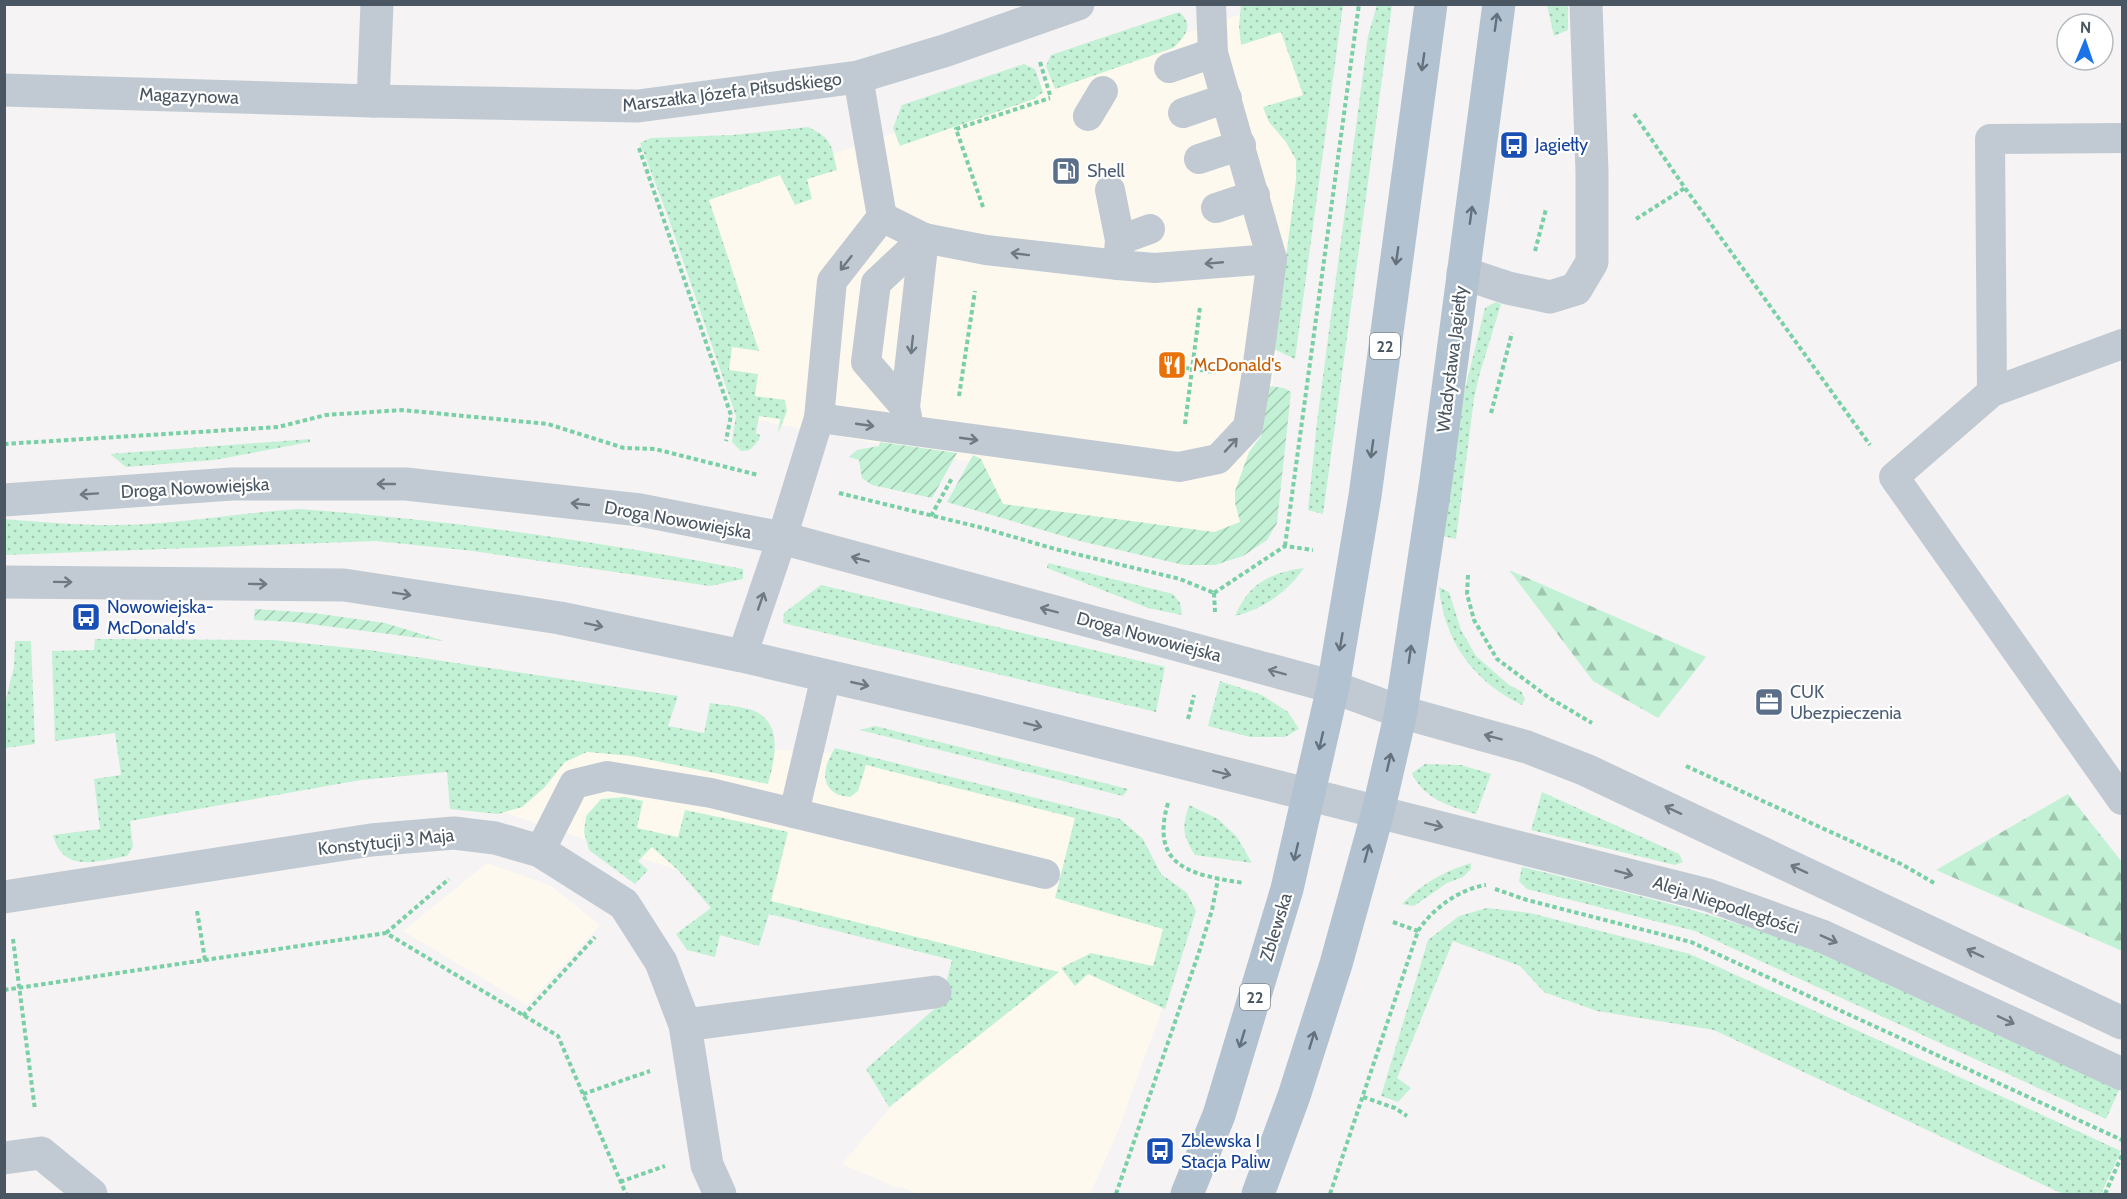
<svg xmlns="http://www.w3.org/2000/svg" width="2127" height="1199" font-family="Cabin,sans-serif">
	<style>
		.commercial { fill: #fdf9ef }
		.grass { fill: url(#grass-dots) }
		.forest { fill: url(#forest-firs) }
		.garden { fill: url(#garden-furrows) }
		.lines { fill: none; stroke-linecap: round; stroke-linejoin: round }
		.path { stroke: #7ad0a6; stroke-width: 4; stroke-dasharray: 4.5 3; stroke-linecap: butt }
		.service { stroke: #c1cad2; stroke-width: 30 }
		.minor { stroke: #c1cad2; stroke-width: 33 }
		.tertiary { stroke: #c1cad2; stroke-width: 33 }
		.primary { stroke: #b3c2d1; stroke-width: 33 }
		.oneway { stroke: #64717d }
		.oneway2 { stroke: #6e7983 }
		.labels { text-anchor: middle; stroke-width: 4.5; stroke-linejoin: round; paint-order: stroke }
		.shield { fill: #fff; stroke: #808990; stroke-width: 1.5 }
		.shield-label { font-size: 16px; font-weight: bold; fill: #4a5661 }
		.street-label { font-size: 18px; fill: #4a5661; stroke: #fff }
		.transit-label { font-size: 18px; fill: #164399; stroke: #fff; text-anchor: start }
		.service-label { font-size: 18px; fill: #4e5e75; stroke: #fff; text-anchor: start }
		.food-label { font-size: 18px; fill: #c56008; stroke: #fff; text-anchor: start }
	</style>
	<defs>
		<pattern id="grass-dots" width="8" height="8" patternUnits="userSpaceOnUse" patternTransform="scale(1.5)"><rect width="8" height="8" fill="#c3f1d5"/><path d="M2 2h.1M6 6h.1" fill="none" stroke="#a0c6b0" stroke-width="1.8" stroke-linecap="round"/></pattern>
		<pattern id="forest-firs" width="22" height="20" patternUnits="userSpaceOnUse" patternTransform="scale(1.5)"><rect width="22" height="20" fill="#c3f1d5"/><path d="M5 1l3.5 6h-7zM16 11l3.5 6h-7z" fill="#a0c6b0"/></pattern>
		<pattern id="garden-furrows" width="10" height="10" patternUnits="userSpaceOnUse" patternTransform="scale(1.5)"><rect width="10" height="10" fill="#c3f1d5"/><path d="M-1 1l2-2M0 10L10 0M9 11l2-2" fill="none" stroke="#a0c6b0"/></pattern>
	</defs>
	<rect width="100%" height="100%" fill="#f5f3f3"/>
	<g class="commercial">
		<polygon points="1268,5 1325,5 1253,525 1141,553 951,501 971,462 736,416 666,211"/>
		<polygon points="571,735 841,754 1078,815 1168,927 1162,1009 1118,1131 1090,1194 919,1194 901,1187 898,1188 842,1164 888,1110 997,1016 952,960 769,914 683,872 494,809"/>
		<polygon points="487,863 551,886 600,925 527,1005 403,931"/>
	</g>
	<g class="grass">
		<polygon points="1241,5 1343,5 1295,359 1274,349 1296,180 1296,160 1286,142 1269,122 1263,107 1303,95 1281,32 1241,45 1239,26"/>
		<polygon points="1377,5 1392,5 1323,514 1308,510 1317,422 1368,36"/>
		<polygon points="1547,5 1568,5 1568,30 1554,36"/>
		<path d="M 1179,12 C 1195,25 1185,37 1173,48 L 1055,89 L 1046,66 L 1051,55 Z"/>
		<polygon points="1024,64 1035,69 1043,92 1034,99 900,146 893,128 902,105"/>
		<path d="M 808,127 C 833,139 831,145 837,170 L 807,179 L 812,199 L 795,205 L 780,175 L 709,200 L 759,351 L 732,347 L 729,370 L 758,374 L 755,396 L 785,400 L 787,411 L 778,434 L 780,419 L 759,416 L 756,433 L 760,435 L 759,440 L 750,450 L 741,451 L 732,442 L 736,416 L 666,211 L 640,143 L 651,138 L 733,135 Z"/>
		<polygon points="1496,302 1501,304 1479,376 1474,399 1456,539 1443,536 1461,405 1485,308"/>
		<polygon points="310,439 310,442 214,460 126,467 110,454"/>
		<path d="M 300,509 C 449,520 597,541 743,569 L 743,579 L 710,586 L 473,551 L 376,541 L 5,555 L 5,519 C 52,523 100,527 148,524 C 199,521 249,512 300,509 Z"/>
		<polygon points="1048,563 1173,594 1180,603 1182,615 1148,608 1047,568"/>
		<path d="M 1304,568 C 1286,593 1265,608 1235,616 C 1249,583 1270,573 1304,568 Z"/>
		<polygon points="821,585 1165,667 1156,712 783,623 784,613"/>
		<path d="M 1439,587 L 1449,592 L 1461,630 L 1476,656 L 1509,685 L 1521,691 L 1525,699 L 1522,705 C 1473,681 1444,641 1439,587 Z"/>
		<path d="M 95,639 L 273,640 L 369,650 L 678,696 L 668,726 L 704,733 L 710,703 C 723,705 739,706 752,710 C 784,722 775,758 768,784 L 632,756 L 587,752 L 565,762 L 544,788 L 522,807 L 498,814 L 450,809 L 447,772 L 361,780 L 130,821 L 133,847 L 127,856 C 97,861 63,874 53,835 L 100,829 L 94,779 L 121,775 L 115,733 L 55,741 L 52,651 L 94,650 Z"/>
		<polygon points="15,641 31,641 35,744 5,748 5,703 14,667"/>
		<polygon points="1220,681 1262,695 1288,712 1299,729 1285,737 1250,737 1208,726"/>
		<polygon points="875,726 1128,789 1123,796 860,730"/>
		<path d="M 835,748 L 1120,819 L 1143,839 L 1161,874 L 1187,893 L 1196,911 L 1165,1009 L 1088,974 L 1075,986 L 1061,968 L 1091,953 L 1153,966 L 1163,929 L 1055,898 L 1075,818 L 866,765 L 858,791 L 850,797 C 846,796 839,796 835,793 C 818,782 826,762 835,748 Z"/>
		<path d="M 1425,764 L 1461,765 L 1491,774 L 1476,814 C 1451,807 1423,799 1412,773 Z"/>
		<polygon points="1542,792 1679,854 1683,862 1675,865 1531,830"/>
		<polygon points="625,797 643,801 637,828 678,837 685,810 788,832 771,901 1059,972 889,1107 866,1069 941,1003 952,960 769,914 759,946 720,935 715,957 687,950 676,934 711,908 679,871 652,847 638,861 648,870 635,884 589,850 584,832 586,816 601,799"/>
		<path d="M 1189,805 L 1218,819 L 1237,837 L 1252,863 L 1195,855 C 1182,835 1182,828 1189,805 Z"/>
		<path d="M 1471,863 L 1471,869 L 1463,877 L 1447,883 L 1414,906 L 1402,904 C 1423,883 1443,872 1471,863 Z"/>
		<path d="M 1522,867 C 1634,894 1746,920 1852,965 C 1942,1004 2030,1049 2119,1090 L 2106,1119 L 1695,931 L 1527,889 L 1519,881 Z"/>
		<polygon points="1487,908 1530,913 1690,954 2121,1151 2101,1194 2063,1194 1714,1030 1597,1011 1544,992 1520,966 1453,941 1397,1078 1411,1088 1398,1102 1381,1096 1428,940 1459,916"/>
	</g>
	<g class="forest">
		<polygon points="1509,570 1706,657 1658,718 1593,681"/>
		<polygon points="2068,794 2122,862 2122,951 1936,870"/>
	</g>
	<g class="garden">
		<polygon points="1269,386 1284,388 1291,392 1277,523 1267,540 1243,556 1215,565 1184,565 1080,541 947,502 973,455 981,459 1003,504 1214,532 1240,522 1235,503 1235,491 1249,452 1261,436"/>
		<polygon points="880,442 957,453 932,498 872,485 862,478 859,460 849,457 857,450 879,446"/>
		<polygon points="255,609 313,613 385,623 444,641 294,622 254,620"/>
	</g>
	<g class="lines">
		<g class="path">
			<polyline points="1040,62 1050,95"/>
			<polyline points="1634,114 1685,188 1870,445"/>
			<polyline points="639,148 731,415 726,441"/>
			<polyline points="983,207 956,129 1050,98"/>
			<polyline points="1636,219 1685,188"/>
			<polyline points="1535,251 1546,209"/>
			<polyline points="1185,368 1215,372"/>
			<polyline points="959,396 975,291"/>
			<polyline points="1491,413 1512,333"/>
			<polyline points="1185,424 1200,307"/>
			<polyline points="4,444 278,427 326,415 402,410 548,424 624,448 655,449 758,475"/>
			<polyline points="839,493 983,528 1055,549 1180,579 1214,593"/>
			<polyline points="931,516 952,478"/>
			<polyline points="1285,546 1359,4"/>
			<polyline points="1468,575 1467,594 1474,620 1497,659 1548,697 1592,723"/>
			<polyline points="1214,593 1215,612"/>
			<polyline points="1214,593 1285,546 1313,550"/>
			<polyline points="1188,719 1194,695"/>
			<polyline points="1686,766 1901,864 1934,883"/>
			<path d="M 1168,803 C 1149,868 1193,875 1244,883"/>
			<polyline points="1495,889 1527,900 1691,942 2122,1140"/>
			<polyline points="197,911 205,960"/>
			<polyline points="1393,922 1418,931"/>
			<polyline points="386,933 449,879"/>
			<polyline points="13,939 35,1110"/>
			<polyline points="4,990 386,933 558,1036 626,1194"/>
			<polyline points="523,1016 595,937"/>
			<polyline points="583,1094 650,1071"/>
			<polyline points="1363,1097 1395,1108 1407,1116"/>
			<polyline points="620,1182 665,1166"/>
			<polyline points="1116,1194 1199,952 1212,910 1218,879"/>
			<path d="M 1330,1194 L 1418,931 C 1432,909 1459,889 1486,885"/>
			<polyline points="2105,1194 2122,1155"/>
		</g>
		<g class="service">
			<polyline points="1169,68 1213,53"/>
			<polyline points="1183,113 1227,98"/>
			<polyline points="1088,116 1103,91"/>
			<polyline points="1199,159 1241,145"/>
			<polyline points="1110,190 1120,240 1118,265"/>
			<polyline points="1216,208 1255,195"/>
			<polyline points="882,217 924,238 986,250 1118,265 1155,268 1272,259"/>
			<polyline points="1120,240 1150,229"/>
			<polyline points="2122,344 1992,392 1894,477 2122,800"/>
			<polyline points="1992,392 1990,139 2122,138"/>
			<polyline points="905,407 866,362 876,283 924,238"/>
			<polyline points="907,417 905,407 924,238"/>
			<polyline points="819,418 1164,465 1179,467 1218,459 1248,427 1256,378 1272,259 1213,53 1211,4"/>
			<polyline points="742,656 782,538 819,418 832,281 882,217 858,77"/>
			<polyline points="794,813 826,676"/>
			<polyline points="540,851 574,784 607,776 711,793 1045,874"/>
		</g>
		<g class="minor">
			<polyline points="4,90 373,101 638,106 858,77 947,50 1078,4"/>
			<polyline points="373,101 377,4"/>
			<polyline points="1463,273 1508,288 1550,297 1576,289 1592,262 1592,172 1586,4"/>
			<polyline points="4,897 371,840 454,833 495,838 540,851 624,904 661,962 685,1025 707,1165 720,1194"/>
			<polyline points="685,1025 935,992"/>
			<polyline points="4,1158 41,1153 91,1194"/>
		</g>
		<g class="tertiary">
			<polyline points="4,500 232,484 406,484 640,510 782,538 1333,687 1401,712 1527,747 1586,770 2122,1023"/>
			<polyline points="4,582 344,585 560,618 742,656 977,711 1708,895 1822,936 2122,1074"/>
		</g>
		<g class="primary">
			<polyline points="1187,1194 1219,1115 1287,889 1333,687 1365,496 1431,4"/>
			<polyline points="1258,1194 1294,1096 1336,964 1378,812 1401,712 1436,480 1499,4"/>
		</g>
	</g>
	<defs><path id="oneway-shaft" d="M-6 0H5M1.5-3L5.5 0L1.5 3" fill="none" stroke-width="1.6" stroke-linecap="round" stroke-linejoin="round" transform="scale(1.5)"/></defs>
	<g class="oneway">
		<use href="#oneway-shaft" transform="translate(1496 22) rotate(-82)"/>
		<use href="#oneway-shaft" transform="translate(1423 62) rotate(98)"/>
		<use href="#oneway-shaft" transform="translate(1471 215) rotate(-82)"/>
		<use href="#oneway-shaft" transform="translate(1397 256) rotate(98)"/>
		<use href="#oneway-shaft" transform="translate(1372 449) rotate(98)"/>
		<use href="#oneway-shaft" transform="translate(1341 642) rotate(100)"/>
		<use href="#oneway-shaft" transform="translate(1410 654) rotate(-82)"/>
		<use href="#oneway-shaft" transform="translate(1321 741) rotate(103)"/>
		<use href="#oneway-shaft" transform="translate(1389 762) rotate(-77)"/>
		<use href="#oneway-shaft" transform="translate(1296 852) rotate(103)"/>
		<use href="#oneway-shaft" transform="translate(1367 853) rotate(-75)"/>
		<use href="#oneway-shaft" transform="translate(1242 1039) rotate(107)"/>
		<use href="#oneway-shaft" transform="translate(1312 1040) rotate(-73)"/>
	</g>
	<g class="oneway2">
		<use href="#oneway-shaft" transform="translate(1020 254) rotate(-173)"/>
		<use href="#oneway-shaft" transform="translate(846 263) rotate(128)"/>
		<use href="#oneway-shaft" transform="translate(1214 263) rotate(175)"/>
		<use href="#oneway-shaft" transform="translate(912 345) rotate(96)"/>
		<use href="#oneway-shaft" transform="translate(865 425) rotate(8)"/>
		<use href="#oneway-shaft" transform="translate(969 439) rotate(8)"/>
		<use href="#oneway-shaft" transform="translate(1231 445) rotate(-47)"/>
		<use href="#oneway-shaft" transform="translate(386 484) rotate(-180)"/>
		<use href="#oneway-shaft" transform="translate(89 494) rotate(176)"/>
		<use href="#oneway-shaft" transform="translate(580 504) rotate(-174)"/>
		<use href="#oneway-shaft" transform="translate(860 559) rotate(-165)"/>
		<use href="#oneway-shaft" transform="translate(63 582) rotate(1)"/>
		<use href="#oneway-shaft" transform="translate(258 584) rotate(1)"/>
		<use href="#oneway-shaft" transform="translate(402 594) rotate(9)"/>
		<use href="#oneway-shaft" transform="translate(761 601) rotate(-71)"/>
		<use href="#oneway-shaft" transform="translate(1049 610) rotate(-165)"/>
		<use href="#oneway-shaft" transform="translate(594 625) rotate(12)"/>
		<use href="#oneway-shaft" transform="translate(1277 672) rotate(-165)"/>
		<use href="#oneway-shaft" transform="translate(860 684) rotate(13)"/>
		<use href="#oneway-shaft" transform="translate(1033 725) rotate(14)"/>
		<use href="#oneway-shaft" transform="translate(1493 737) rotate(-165)"/>
		<use href="#oneway-shaft" transform="translate(1222 773) rotate(14)"/>
		<use href="#oneway-shaft" transform="translate(1673 810) rotate(-155)"/>
		<use href="#oneway-shaft" transform="translate(1434 825) rotate(14)"/>
		<use href="#oneway-shaft" transform="translate(1799 869) rotate(-155)"/>
		<use href="#oneway-shaft" transform="translate(1624 873) rotate(15)"/>
		<use href="#oneway-shaft" transform="translate(1829 939) rotate(24)"/>
		<use href="#oneway-shaft" transform="translate(1975 953) rotate(-155)"/>
		<use href="#oneway-shaft" transform="translate(2006 1020) rotate(25)"/>
	</g>
	<defs>
		<g id="bus-square" transform="scale(1.5)"><rect x="-9" y="-9" width="18" height="18" rx="4" fill="#1a4fb4" stroke="#fff"/><path d="M-5-6H5V4H4V6H2V4H-2V6H-4V4H-5ZM-3.5-4V0h7V-4ZM-3.5 1.2v1.5H-2V1.2ZM2 1.2v1.5H3.5V1.2Z" fill="#fff"/></g>
		<g id="fuel-square" transform="scale(1.5)"><rect x="-9" y="-9" width="18" height="18" rx="4" fill="#5c6f8a" stroke="#fff"/><path d="M-5.5-6h7V0h2V4h1.3V-2.5L3-4.5l.8-.8L6-3V5H2.5V1h-1V6h-7ZM-4.2-4.7v3.2H.2V-4.7Z" fill="#fff"/></g>
		<g id="restaurant-square" transform="scale(1.5)"><rect x="-9" y="-9" width="18" height="18" rx="4" fill="#e8710a" stroke="#fff"/><path d="M-5-6h1v4h1v-4h1v4h1v-4h1v5L-1.5 .5V6h-2V.5L-5-1ZM5-6V6H3V1.5H1.5Q1.5-4 5-6Z" fill="#fff"/></g>
		<g id="office-square" transform="scale(1.5)"><rect x="-9" y="-9" width="18" height="18" rx="4" fill="#5c6f8a" stroke="#fff"/><path d="M-6-3h4V-5.5h4V-3h4V5H-6ZM-1-4.5V-3h2v-1.5ZM-6 0V1H6V0Z" fill="#fff"/></g>
	</defs>
	<g fill-rule="evenodd">
		<use href="#bus-square" x="1514" y="145"/>
		<use href="#fuel-square" x="1066" y="171"/>
		<use href="#restaurant-square" x="1172" y="365"/>
		<use href="#bus-square" x="86" y="617"/>
		<use href="#office-square" x="1769" y="702"/>
		<use href="#bus-square" x="1160" y="1151"/>
	</g>
	<g class="labels">
		<g class="shield">
			<rect x="1370" y="333" width="30" height="26" rx="4.5"/>
			<rect x="1240" y="984" width="30" height="26" rx="4.5"/>
		</g>
		<g class="shield-label">
			<text x="1385" y="352">22</text>
			<text x="1255" y="1003">22</text>
		</g>
		<g class="street-label">
			<text transform="translate(732 92) rotate(-7)" y="6">Marszałka Józefa Piłsudskiego</text>
			<text transform="translate(189 96) rotate(2)" y="6">Magazynowa</text>
			<text transform="translate(1452 359) rotate(-83)" y="6">Władysława Jagiełły</text>
			<text transform="translate(195 488) rotate(-3)" y="6">Droga Nowowiejska</text>
			<text transform="translate(678 520) rotate(10)" y="6">Droga Nowowiejska</text>
			<text transform="translate(1149 637) rotate(15)" y="6">Droga Nowowiejska</text>
			<text transform="translate(386 842) rotate(-6)" y="6">Konstytucji 3 Maja</text>
			<text transform="translate(1726 905) rotate(18)" y="6">Aleja Niepodległości</text>
			<text transform="translate(1276 927) rotate(-73)" y="6">Zblewska</text>
		</g>
		<g class="transit-label">
			<text x="1535" y="151">Jagiełły</text>
			<text x="107" y="613">Nowowiejska-<tspan x="107" dy="21">McDonald's</tspan></text>
			<text x="1181" y="1147">Zblewska I<tspan x="1181" dy="21">Stacja Paliw</tspan></text>
		</g>
		<g class="service-label">
			<text x="1087" y="177">Shell</text>
			<text x="1790" y="698">CUK<tspan x="1790" dy="21">Ubezpieczenia</tspan></text>
		</g>
		<g class="food-label">
			<text x="1193" y="371">McDonald's</text>
		</g>
	</g>
	<rect width="2127" height="1199" fill="none" stroke="#4a5661" stroke-width="12"/>
	<g transform="translate(2085 42) rotate(2)"><circle r="28" fill="#ffffff" stroke="#b7bbc0" stroke-width="1.5"/>
	<path d="M0-4.5L10 22L0 15L-10 22Z" fill="#1a73e8"/>
	<text y="-9" font-size="16" font-weight="bold" text-anchor="middle" fill="#4a5661">N</text>
	</g>
</svg>
